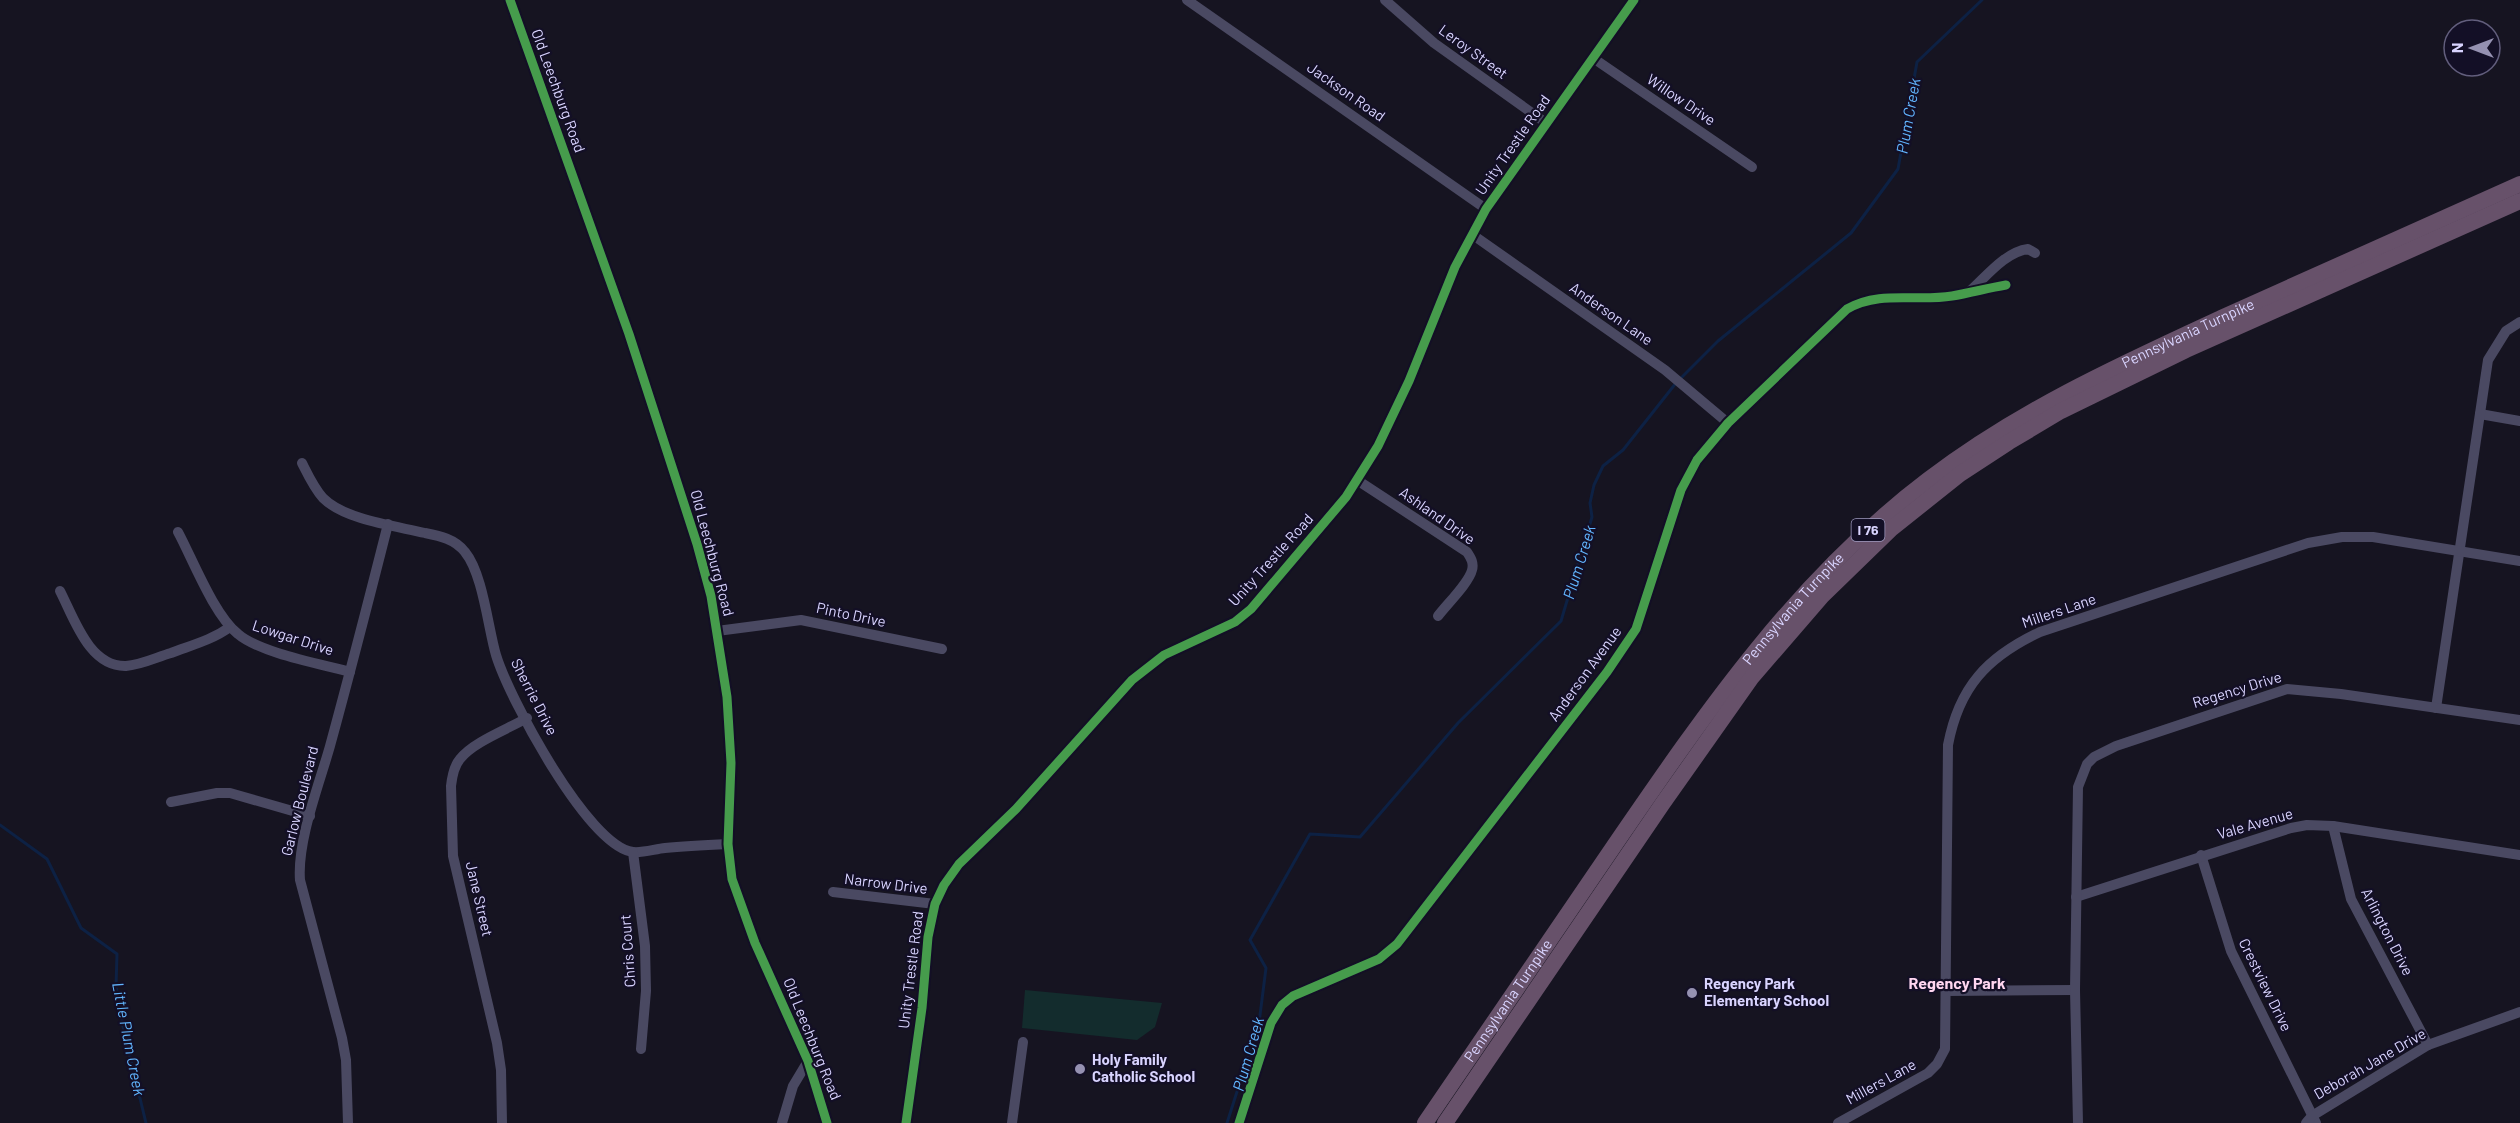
<svg xmlns="http://www.w3.org/2000/svg" width="2520" height="1123" font-family="Barlow,sans-serif">
	<style>
		.green { fill: #132c2d }
		.lines { fill: none; stroke-linecap: round; stroke-linejoin: round }
		.stream { stroke: #0d2144; stroke-width: 3 }
		.minor { stroke: #4a4962; stroke-width: 10 }
		.highway { stroke: #67516a; stroke-width: 16 }
		.cycleway-casing { stroke: #130f26; stroke-width: 13 }
		.cycleway { stroke: #469c4c; stroke-width: 9 }
		.poi-dot { fill: #9591b1; stroke: #130f26; stroke-width: 2 }
		.labels { text-anchor: middle; stroke-width: 4.5; stroke-linejoin: round; paint-order: stroke }
		.shield { fill: #130f26; stroke: #9e99be; stroke-width: 1.5 }
		.shield-label { font-size: 14px; font-weight: bold; fill: #d9d4ff }
		.street-label { font-size: 15px; fill: #d9d4ff; stroke: #130f26 }
		.poi-label { font-size: 15px; font-weight: bold; fill: #d9d4ff; stroke: #130f26; text-anchor: start }
		.water-label { font-size: 16px; font-style: italic; fill: #62b6ff; stroke: #130f26 }
		.neighbourhood-label { font-size: 16px; font-weight: bold; fill: #ffd6f0; stroke: #130f26 }
	</style>
	<rect width="100%" height="100%" fill="#161421"/>
	<polygon class="green" points="1025,990 1162,1003 1155,1027 1137,1040 1022,1028"/>
	<g class="lines">
		<g class="stream">
			<polyline points="1680,379 1718,341 1851,233 1898,169 1917,62 1982,0"/>
			<polyline points="0,825 47,859 81,928 117,954 116,986 124,1032 146,1123"/>
			<polyline points="1227,1123 1259,1023 1266,968 1250,940 1310,834 1360,837 1458,723 1561,621 1592,517 1590,503 1594,485 1603,466 1623,450 1676,383"/>
		</g>
		<g class="minor">
			<polyline points="510,0 629,334 697,544 711,596 727,697 731,763 728,844 732,879 755,943 808,1061 827,1123"/>
			<polyline points="1187,0 1486,209"/>
			<polyline points="1385,0 1434,43 1546,123"/>
			<polyline points="1593,58 1752,167"/>
			<polyline points="1473,235 1665,370 1728,423"/>
			<path d="M 1969,292 C 1986,277 2005,252 2028,249 L 2035,253"/>
			<polyline points="2480,414 2520,421"/>
			<path d="M 302,463 C 308,475 314,488 323,498 C 345,520 396,526 425,533 C 440,536 455,539 465,552 C 483,574 488,628 496,655 C 509,698 588,846 633,852 C 643,853 655,849 665,848 C 686,846 707,845 728,844"/>
			<path d="M 1357,480 L 1467,552 C 1471,558 1474,563 1472,570 C 1469,583 1446,605 1438,616"/>
			<path d="M 178,532 C 193,560 214,615 238,634 C 260,653 321,664 350,672"/>
			<path d="M 60,591 C 74,618 89,667 126,666 C 141,665 157,657 171,653 C 192,645 212,640 230,627"/>
			<polyline points="717,631 801,620 942,649"/>
			<polyline points="2436,708 2488,360 2506,331 2520,322"/>
			<polyline points="171,802 217,793 230,793 310,816"/>
			<polyline points="2333,826 2351,899 2428,1045"/>
			<polyline points="633,852 645,946 646,991 641,1049"/>
			<polyline points="2201,855 2231,951 2316,1123"/>
			<polyline points="833,892 935,904"/>
			<polyline points="2076,897 2291,828 2307,825 2333,826 2520,855"/>
			<polyline points="1946,991 2075,990"/>
			<path d="M 348,1123 L 346,1060 L 342,1038 L 300,880 C 297,841 319,785 330,746 C 350,673 369,599 388,524"/>
			<path d="M 502,1123 L 501,1070 L 497,1043 L 453,856 L 451,786 C 452,777 454,766 460,759 C 473,742 508,729 527,718"/>
			<polyline points="782,1123 793,1086 808,1061"/>
			<polyline points="906,1123 922,1008 928,937 935,904 944,885 959,864 1016,809 1132,680 1164,655 1235,622 1251,609 1346,497 1378,446 1409,381 1455,267 1486,209 1634,0"/>
			<polyline points="1012,1123 1023,1042"/>
			<path d="M 1239,1123 L 1271,1023 L 1282,1005 L 1293,996 L 1379,959 L 1397,944 L 1607,672 L 1636,629 L 1681,490 L 1697,460 L 1728,423 L 1847,309 C 1880,290 1916,302 1952,296 C 1970,293 1988,288 2006,285"/>
			<path d="M 1838,1123 L 1928,1073 L 1937,1064 L 1945,1049 L 1948,745 C 1959,687 1987,657 2040,632 L 2308,543 L 2342,537 L 2373,537 L 2520,561"/>
			<polyline points="2078,1123 2075,990 2078,787 2087,764 2094,757 2116,746 2287,689 2341,694 2520,720"/>
			<polyline points="2306,1123 2312,1116 2428,1045 2520,1012"/>
		</g>
		<g class="highway">
			<path id="s1" d="M 1425,1123 C 1488,1031 1551,938 1614,846 C 1706,712 1797,579 1928,480 C 2018,411 2119,365 2221,318 C 2320,273 2420,229 2520,184"/>
			<polyline points="1445,1123 1663,803 1752,677 1822,596 1891,529 1960,474 2009,442 2061,411 2186,350 2520,201"/>
		</g>
		<g class="cycleway-casing">
			<g id="cycleway">
				<polyline points="510,0 629,334 697,544 711,596 727,697 731,763 728,844 732,879 755,943 808,1061 827,1123"/>
				<polyline points="906,1123 922,1008 928,937 935,904 944,885 959,864 1016,809 1132,680 1164,655 1235,622 1251,609 1346,497 1378,446 1409,381 1455,267 1486,209 1634,0"/>
				<path d="M 1239,1123 L 1271,1023 L 1282,1005 L 1293,996 L 1379,959 L 1397,944 L 1607,672 L 1636,629 L 1681,490 L 1697,460 L 1728,423 L 1847,309 C 1880,290 1916,302 1952,296 C 1970,293 1988,288 2006,285"/>
			</g>
		</g>
		<use href="#cycleway" class="cycleway"/>
	</g>
	<g class="poi-dot">
		<circle cx="1692" cy="993" r="6"/>
		<circle cx="1080" cy="1069" r="6"/>
	</g>
	<g class="labels">
		<rect class="shield" x="1851.5" y="519" width="33" height="22" rx="4.5"/>
		<g class="shield-label">
			<text x="1868" y="535">I 76</text>
		</g>
		<g class="street-label">
			<text transform="translate(1473 52) rotate(36)" y="5">Leroy Street</text>
			<text transform="translate(558 91) rotate(70)" y="5">Old Leechburg Road</text>
			<text transform="translate(1346 92) rotate(35)" y="5">Jackson Road</text>
			<text transform="translate(1681 100) rotate(34)" y="5">Willow Drive</text>
			<text transform="translate(1513 145) rotate(-55)" y="5">Unity Trestle Road</text>
			<text transform="translate(1611 314) rotate(35)" y="5">Anderson Lane</text>
			<text dy="5" stroke="none"><textPath href="#s1" startOffset="1119">Pennsylvania Turnpike</textPath></text>
			<text transform="translate(1437 516) rotate(35)" y="5">Ashland Drive</text>
			<text transform="translate(712 553) rotate(75)" y="5">Old Leechburg Road</text>
			<text transform="translate(1271 560) rotate(-48)" y="5">Unity Trestle Road</text>
			<text dy="5" stroke="none"><textPath href="#s1" startOffset="633">Pennsylvania Turnpike</textPath></text>
			<text transform="translate(2059 611) rotate(-19)" y="5">Millers Lane</text>
			<text transform="translate(851 615) rotate(12)" y="5">Pinto Drive</text>
			<text transform="translate(293 638) rotate(18)" y="5">Lowgar Drive</text>
			<text transform="translate(1585 674) rotate(-54)" y="5">Anderson Avenue</text>
			<text transform="translate(2237 690) rotate(-17)" y="5">Regency Drive</text>
			<text transform="translate(534 697) rotate(63)" y="5">Sherrie Drive</text>
			<text transform="translate(300 801) rotate(-76)" y="5">Garlow Boulevard</text>
			<text transform="translate(2255 824) rotate(-16)" y="5">Vale Avenue</text>
			<text transform="translate(886 884) rotate(7)" y="5">Narrow Drive</text>
			<text transform="translate(479 899) rotate(77)" y="5">Jane Street</text>
			<text transform="translate(2387 932) rotate(63)" y="5">Arlington Drive</text>
			<text transform="translate(628 951) rotate(-94)" y="5">Chris Court</text>
			<text transform="translate(911 970) rotate(-83)" y="5">Unity Trestle Road</text>
			<text transform="translate(2265 985) rotate(64)" y="5">Crestview Drive</text>
			<text dy="5" stroke="none"><textPath href="#s1" startOffset="148">Pennsylvania Turnpike</textPath></text>
			<text transform="translate(812 1039) rotate(68)" y="5">Old Leechburg Road</text>
			<text transform="translate(2370 1064) rotate(-30)" y="5">Deborah Jane Drive</text>
			<text transform="translate(1881 1082) rotate(-29)" y="5">Millers Lane</text>
		</g>
		<g class="poi-label">
			<text x="1704" y="989">Regency Park<tspan x="1704" dy="17">Elementary School</tspan></text>
			<text x="1092" y="1065">Holy Family<tspan x="1092" dy="17">Catholic School</tspan></text>
		</g>
		<g class="water-label">
			<text transform="translate(1908 116) rotate(-80)" y="6">Plum Creek</text>
			<text transform="translate(1579 562) rotate(-73)" y="6">Plum Creek</text>
			<text transform="translate(129 1039) rotate(79)" y="6">Little Plum Creek</text>
			<text transform="translate(1248 1054) rotate(-74)" y="6">Plum Creek</text>
		</g>
		<g class="neighbourhood-label">
			<text x="1957" y="989">Regency Park</text>
		</g>
	</g>
	<g transform="translate(2472 48) rotate(270)"><circle r="28" fill="#130f26" stroke="#625e7d" stroke-width="1.5"/>
	<path d="M0-4.5L10 22L0 15L-10 22Z" fill="#9591b1"/>
	<text y="-9" font-size="16" font-weight="bold" text-anchor="middle" fill="#d9d4ff">N</text>
	</g>
</svg>
